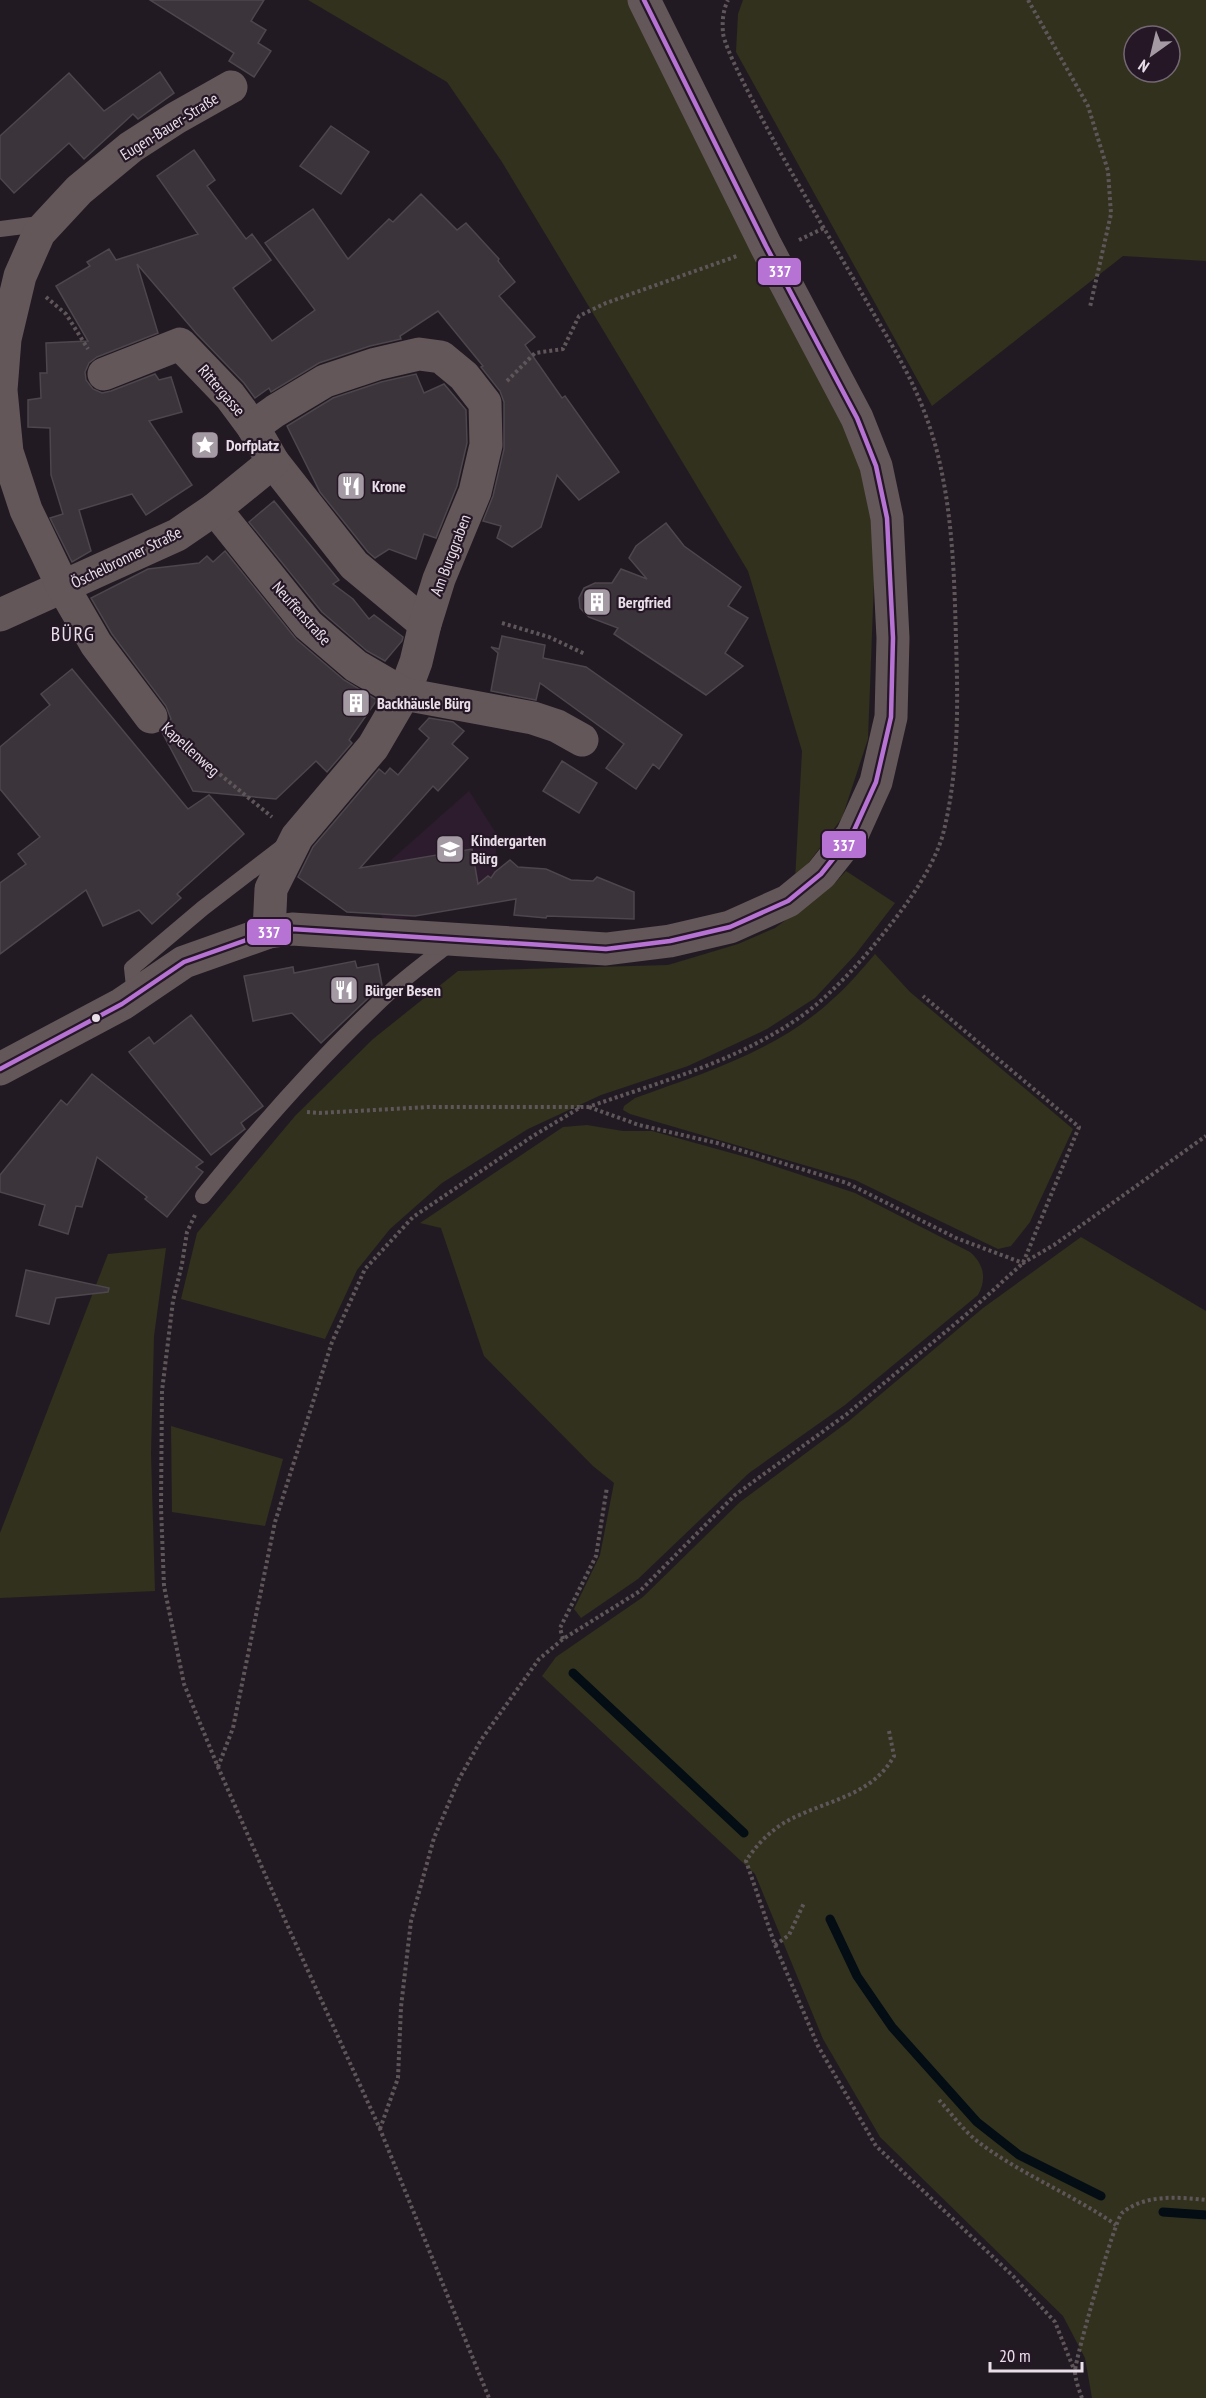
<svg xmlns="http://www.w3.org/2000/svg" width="1206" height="2398" font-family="'PT Sans Narrow',sans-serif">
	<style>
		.built { fill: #2d1c2e }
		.green { fill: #31311d; fill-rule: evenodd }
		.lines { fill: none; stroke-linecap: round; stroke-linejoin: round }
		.stream { stroke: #030d13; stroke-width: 9 }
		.building { fill: #3b343b; stroke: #4d464d; stroke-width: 1.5 }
		.path { stroke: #5f5659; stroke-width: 4; stroke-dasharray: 3 3; stroke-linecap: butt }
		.service { stroke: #635759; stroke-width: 16 }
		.minor { stroke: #635759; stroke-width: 33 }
		.tertiary { stroke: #635759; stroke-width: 33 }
		.bus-1-casing { stroke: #251725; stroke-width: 9 }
		.bus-1 { stroke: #b673d3; stroke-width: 4.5 }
		.bus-dot { fill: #e9dfe9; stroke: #251725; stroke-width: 2 }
		.labels { text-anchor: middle; stroke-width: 4.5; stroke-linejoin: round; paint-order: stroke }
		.street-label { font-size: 16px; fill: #e9dfe9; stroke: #251725 }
		.poi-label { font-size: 16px; font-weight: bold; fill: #e9dfe9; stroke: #251725; text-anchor: start }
		.quarter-label { font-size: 20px; letter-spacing: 1.5px; fill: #e9dfe9; stroke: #251725 }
		.line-badge { stroke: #251725; stroke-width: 2 }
		.badge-label { font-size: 16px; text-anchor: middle; font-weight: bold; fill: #fff }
	</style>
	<rect width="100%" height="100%" fill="#221a22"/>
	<polygon class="built" points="469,791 497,835 493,903 384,921 381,914 377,877 389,862"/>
	<g class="green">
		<polygon points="308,0 629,0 860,459 871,503 875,555 868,739 842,818 795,881 802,751 748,571 502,162 447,82"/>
		<path d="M 743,0 L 1206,0 L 1206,261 L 1123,256 L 932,406 L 736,52 L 738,14 ZM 1134,36 L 1170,36 L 1170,72 L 1134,72 Z"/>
		<polygon points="846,871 895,903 855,955 815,998 767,1029 688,1066 601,1095 528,1129 442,1183 390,1229 357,1270 325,1339 181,1299 197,1233 295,1116 373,1039 458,971 668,965 738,944 775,928 833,885"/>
		<path d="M 875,954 L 910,992 L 1073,1129 L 1030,1222 L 1011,1246 L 998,1249 L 855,1180 L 630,1114 L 623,1110 L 624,1106 L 635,1098 C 705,1073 779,1050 834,998 C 849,985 862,969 875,954 Z"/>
		<path d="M 587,1125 L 623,1131 L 652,1131 L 753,1159 L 855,1193 L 970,1252 C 984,1264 987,1279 978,1295 L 845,1405 L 749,1473 L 638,1579 L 581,1618 L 574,1609 L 600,1555 L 614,1483 L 593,1466 L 484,1356 L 441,1228 L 420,1223 L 563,1127 Z"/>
		<polygon points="1081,1237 1206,1311 1206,2398 1092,2398 1085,2358 1063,2316 880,2137 823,2039 755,1874 542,1676 556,1657 643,1597 740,1502 849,1421 983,1308"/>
		<polygon points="166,1248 154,1336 151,1453 155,1591 0,1598 0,1533 108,1254"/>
		<polygon points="171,1426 283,1459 265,1526 172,1512"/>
	</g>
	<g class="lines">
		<g class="stream">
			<polyline points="573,1673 744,1833"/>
			<polyline points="830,1919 857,1976 892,2027 977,2122 1019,2155 1101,2196"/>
			<polyline points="1163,2212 1206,2215"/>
		</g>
	</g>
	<g class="building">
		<polygon points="150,0 264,0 251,21 266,30 258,43 271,51 254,77 229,61 234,53"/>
		<polygon points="160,72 174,93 138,119 133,114 84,159 69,143 14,193 0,178 0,136 69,73 104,111"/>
		<polygon points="331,126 369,152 341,194 300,166"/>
		<polygon points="194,150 215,180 207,186 246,239 252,234 271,260 233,288 272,341 315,310 265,243 313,209 348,259 389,219 393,222 421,194 457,230 466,223 499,259 498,261 515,282 499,296 535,337 525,345 562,398 565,396 619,472 579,500 557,475 541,527 512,547 497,538 501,526 483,521 493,496 504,449 504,402 500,391 481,367 483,366 438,311 400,336 401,339 370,346 319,363 271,392 269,388 255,398 244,383 196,333 137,264 158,333 97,357 89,363 85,372 86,380 93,389 102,393 111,391 155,374 159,380 171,377 182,412 149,421 192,485 146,515 132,494 79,510 91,551 72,562 50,518 63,514 51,475 50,428 28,427 28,400 41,398 40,373 47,373 46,343 88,341 56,286 90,266 87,262 109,249 116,260 198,234 157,176"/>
		<polygon points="416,374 424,393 444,384 466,410 467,443 457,486 436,538 424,534 416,559 389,549 375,558 368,552 320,492 287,426 333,398 381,382"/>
		<polygon points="274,501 339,580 333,584 353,599 369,619 374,615 403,637 402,641 385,661 367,651 322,612 249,522"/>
		<polygon points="666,523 684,546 741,587 728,606 748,618 725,653 743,666 706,695 614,634 618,628 589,617 580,608 579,598 584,588 595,583 612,583 621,569 647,579 629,558 636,546"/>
		<polygon points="225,551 296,639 344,680 377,700 349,740 352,743 327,772 316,761 276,799 193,791 162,732 171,719 166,706 112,634 91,598 148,569 199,563 207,556 213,562"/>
		<polygon points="502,636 545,645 543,658 586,667 682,735 659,769 653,764 636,789 606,768 624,744 540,683 536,700 491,691 498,653 491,647 499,649"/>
		<polygon points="72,669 188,809 209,795 244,834 177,894 181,898 152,924 139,910 103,926 86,890 0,954 0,883 26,864 18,854 40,837 0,789 0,747 50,705 41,694"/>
		<polygon points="429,718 453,722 464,731 452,744 468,758 438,791 433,786 360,868 472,849 478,884 488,876 491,878 495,872 510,860 518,867 546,869 571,880 593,881 597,877 634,892 634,919 547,916 546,918 514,915 516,899 415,916 347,912 298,877 313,847 379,769 385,774 390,768 398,775 429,738 419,729"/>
		<polygon points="562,761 597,783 579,813 543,791"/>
		<polygon points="355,961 357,968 378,964 382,985 321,1043 292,1013 253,1021 244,976 293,967 294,973"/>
		<polygon points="191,1015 263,1106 241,1123 245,1129 211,1155 129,1052 149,1037 154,1044"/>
		<polygon points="92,1074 203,1162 196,1167 203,1172 167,1217 145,1199 147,1197 97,1157 82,1207 76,1206 68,1234 39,1225 45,1205 0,1192 0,1175 61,1100 67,1105"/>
		<polygon points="26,1270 109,1288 108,1292 56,1298 49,1324 16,1316"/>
	</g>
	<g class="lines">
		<g class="path">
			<polyline points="1028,0 1088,106 1108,171 1111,214 1090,307"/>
			<polyline points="799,240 824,228"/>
			<polyline points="46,297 66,314 88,349"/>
			<polyline points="507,381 535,353 563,349 579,316 606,303 737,256"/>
			<polyline points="502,623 549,637 585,654"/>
			<polyline points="176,733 217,772 272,817"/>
			<polyline points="589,1107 639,1125 717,1143 847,1183 956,1238 1023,1263 1054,1245 1206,1136"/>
			<polyline points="307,1112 319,1113 429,1107 581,1107"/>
			<polyline points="195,1215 187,1232 182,1264 173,1301 162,1391 161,1507 164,1586 184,1684 218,1767 289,1929 380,2129 489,2398"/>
			<polyline points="563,1639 560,1628 596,1556 607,1487"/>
			<path d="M 889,1731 L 894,1756 C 872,1796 827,1800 789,1820 C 772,1829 756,1845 746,1861 L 775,1945 L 818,2046 L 876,2146 L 1013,2276 L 1055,2322 L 1075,2372"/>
			<path d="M 218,1767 L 233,1728 L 275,1522 L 332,1342 L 365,1269 L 413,1217 L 533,1136 L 581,1107 L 588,1107 C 666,1080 753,1057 817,1004 C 845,980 869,952 891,924 C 911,899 937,861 944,830 C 959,768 958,702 956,640 C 954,564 952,483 924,411 C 909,371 885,334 864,297 C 829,236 792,176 759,113 C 751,97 725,49 723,33 C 722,22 723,10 728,0"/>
			<polyline points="775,1945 789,1935 804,1903"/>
			<path d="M 939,2100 C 951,2113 963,2130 977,2141 C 1020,2174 1072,2194 1116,2225"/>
			<polyline points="380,2129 398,2078 401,2007 411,1921 434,1838 459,1779 481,1740 539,1659 563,1639 640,1591 735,1495 847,1414 968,1313 1023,1263 1079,1127 923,996"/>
			<path d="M 1082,2398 C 1079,2390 1075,2379 1075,2371 C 1076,2356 1115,2219 1122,2213 C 1145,2194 1178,2197 1206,2200"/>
		</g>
		<g class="service">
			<polyline points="0,229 32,225 39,233"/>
			<polyline points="135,996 132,968 203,908 285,845"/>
			<path d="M 203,1196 C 262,1123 324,1053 392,990 C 411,973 433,957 453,941"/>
		</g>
		<g class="minor">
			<polyline points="104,374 180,344 230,396 253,427 273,462 354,565 425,624"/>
			<polyline points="253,427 275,411 325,381 376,364 419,354 441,357 464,376 485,403 486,445 475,492 439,579 425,624 416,662 404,694 373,747 297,837 271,889 269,932"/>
			<polyline points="215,509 308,625 356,666 404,694 533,718 557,726 582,740"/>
			<polyline points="0,615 177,535 215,509 273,462"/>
			<polyline points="151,717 96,644 63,587 26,510 7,452 1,390 5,339 20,276 39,233 79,190 131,147 176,118 231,87"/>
		</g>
		<polyline class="tertiary" points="0,1069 122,1004 184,962 269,932 292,929 606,949 670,941 730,927 788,901 821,874 852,835 876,782 891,717 893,638 887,518 876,466 857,418 766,246 644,0"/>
		<g class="bus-1-casing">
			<polyline id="bus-1" points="0,1069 122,1004 184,962 269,932 292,929 606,949 670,941 730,927 788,901 821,874 852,835 876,782 891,717 893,638 887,518 876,466 857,418 766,246 644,0"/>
		</g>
		<use href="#bus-1" class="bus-1"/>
	</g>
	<defs>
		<g id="sight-square" transform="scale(1.5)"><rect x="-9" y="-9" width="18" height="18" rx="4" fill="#a39aa3" stroke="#251725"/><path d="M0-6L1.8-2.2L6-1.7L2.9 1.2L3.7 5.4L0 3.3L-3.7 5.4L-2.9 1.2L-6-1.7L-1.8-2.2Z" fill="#fff"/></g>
		<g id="restaurant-square" transform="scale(1.5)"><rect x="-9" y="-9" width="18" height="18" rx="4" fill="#a39aa3" stroke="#251725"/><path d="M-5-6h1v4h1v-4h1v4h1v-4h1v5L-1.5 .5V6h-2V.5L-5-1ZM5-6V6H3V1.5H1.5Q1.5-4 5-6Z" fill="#fff"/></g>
		<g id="building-square" transform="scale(1.5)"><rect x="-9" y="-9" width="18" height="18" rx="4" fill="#a39aa3" stroke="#251725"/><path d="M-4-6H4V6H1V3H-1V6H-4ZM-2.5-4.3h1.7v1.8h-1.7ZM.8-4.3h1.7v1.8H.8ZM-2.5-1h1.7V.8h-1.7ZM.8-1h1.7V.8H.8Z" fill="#fff"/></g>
		<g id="school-square" transform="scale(1.5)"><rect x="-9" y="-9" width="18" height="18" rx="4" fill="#a39aa3" stroke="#251725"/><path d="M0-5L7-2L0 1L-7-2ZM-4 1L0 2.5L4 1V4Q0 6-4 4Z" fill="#fff"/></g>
	</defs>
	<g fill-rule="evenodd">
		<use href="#sight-square" x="205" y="445"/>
		<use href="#restaurant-square" x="351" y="486"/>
		<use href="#building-square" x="597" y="602"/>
		<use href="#building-square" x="356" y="703"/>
		<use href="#school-square" x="450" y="849"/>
		<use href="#restaurant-square" x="344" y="990"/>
	</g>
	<circle class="bus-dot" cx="96" cy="1018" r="5"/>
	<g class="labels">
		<g class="street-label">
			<text transform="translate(169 126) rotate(-32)" y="6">Eugen-Bauer-Straße</text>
			<text transform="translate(222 390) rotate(49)" y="6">Rittergasse</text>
			<text transform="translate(450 555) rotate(-69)" y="6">Am Burggraben</text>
			<text transform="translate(126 557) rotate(-26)" y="6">Öschelbronner Straße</text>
			<text transform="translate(302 613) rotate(48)" y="6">Neuffenstraße</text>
			<text transform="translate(191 749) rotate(42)" y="6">Kapellenweg</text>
		</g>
		<g class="poi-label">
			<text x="226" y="451">Dorfplatz</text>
			<text x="372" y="492">Krone</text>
			<text x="618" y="608">Bergfried</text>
			<text x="377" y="709">Backhäusle Bürg</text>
			<text x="471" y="846">Kindergarten<tspan x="471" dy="18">Bürg</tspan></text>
			<text x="365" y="996">Bürger Besen</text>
		</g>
		<g class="quarter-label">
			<text x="73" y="641">BÜRG</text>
		</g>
	</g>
	<g class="line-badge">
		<rect x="757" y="257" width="45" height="29" rx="6" fill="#b673d3"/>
		<rect x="821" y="830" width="46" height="29" rx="6" fill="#b673d3"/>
		<rect x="246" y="918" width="46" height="28" rx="6" fill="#b673d3"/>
	</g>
	<g class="badge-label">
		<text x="780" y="277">337</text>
		<text x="844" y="851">337</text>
		<text x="269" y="938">337</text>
	</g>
	<g transform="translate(1152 54) rotate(214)"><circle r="28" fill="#251725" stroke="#736773" stroke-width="1.5"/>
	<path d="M0-4.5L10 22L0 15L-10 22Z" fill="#a39aa3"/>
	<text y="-9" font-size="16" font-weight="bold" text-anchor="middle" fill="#e9dfe9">N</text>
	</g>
	<path d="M990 2362v9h92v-9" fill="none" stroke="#e9dfe9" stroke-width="3"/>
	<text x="999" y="2362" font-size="18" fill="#e9dfe9" stroke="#251725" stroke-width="4.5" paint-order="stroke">20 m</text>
</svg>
